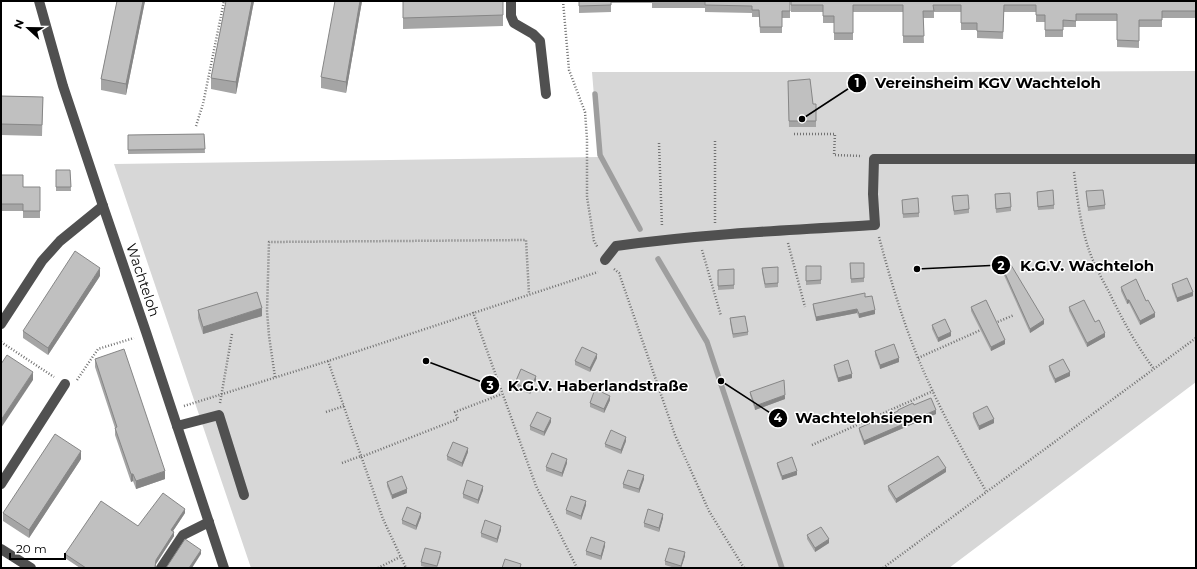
<svg xmlns="http://www.w3.org/2000/svg" width="1197" height="569" font-family="Montserrat,sans-serif">
	<style>
		.green { fill: #d7d7d7 }
		.lines { fill: none; stroke-linecap: round; stroke-linejoin: round }
		.stream { stroke: #9e9e9e; stroke-width: 5.5 }
		.path { stroke: #727272; stroke-width: 2.5; stroke-dasharray: 1 2; stroke-linecap: butt }
		.minor { stroke: #505050; stroke-width: 10 }
		.wall { fill: #a5a5a5 }
		.shaded-wall { fill: #868686 }
		.building { fill: #c0c0c0; stroke: #868686 }
		.labels { text-anchor: middle; stroke-width: 3; stroke-linejoin: round; paint-order: stroke }
		.street-label { font-size: 14px; fill: #000; stroke: #fff }
		.leader { fill: none; stroke: #000; stroke-width: 1.5 }
		.callout-dot { fill: #000; stroke: #fff; stroke-width: 1.5 }
		.mark-label { font-size: 12px; text-anchor: middle; font-weight: bold; fill: #fff }
		.callout-label { font-size: 15px; text-anchor: middle; font-weight: bold; fill: #000; stroke: #fff; stroke-width: 3; stroke-linejoin: round; paint-order: stroke }
	</style>
	<rect width="100%" height="100%" fill="#fff"/>
	<polygon class="green" points="1196,71 1196,382 949,568 251,568 114,164 599,157 592,72 929,72"/>
	<g class="lines">
		<g class="stream">
			<polyline points="595,94 600,155 640,229"/>
			<polyline points="658,259 707,342 782,568"/>
		</g>
		<g class="path">
			<polyline points="563,1 569,70 585,112 587,139 587,197 594,241 598,248"/>
			<polyline points="196,126 203,104 224,1"/>
			<polyline points="794,134 835,134 834,155 862,156"/>
			<polyline points="659,143 662,227"/>
			<path d="M 1074,172 C 1077,196 1080,221 1087,244 C 1092,261 1101,277 1109,292 C 1122,319 1136,345 1154,369"/>
			<polyline points="715,223 715,141"/>
			<path d="M 879,237 C 890,278 902,319 918,358 C 937,404 961,448 986,491"/>
			<polyline points="788,243 805,307"/>
			<polyline points="702,250 721,316"/>
			<polyline points="614,269 619,273 675,435 709,511 744,568"/>
			<polyline points="473,312 536,486 577,568"/>
			<polyline points="995,323 1014,315"/>
			<polyline points="1,342 54,377"/>
			<polyline points="918,358 983,329"/>
			<polyline points="328,361 383,519 406,568"/>
			<polyline points="275,377 269,336 267,311 269,242 526,240 529,294"/>
			<polyline points="77,380 98,349 134,338"/>
			<polyline points="220,403 232,334"/>
			<polyline points="184,406 328,361 598,272"/>
			<polyline points="326,412 344,406"/>
			<polyline points="812,445 933,391"/>
			<polyline points="361,457 458,419 455,412 502,394"/>
			<polyline points="342,463 361,456"/>
			<polyline points="378,568 400,557"/>
			<polyline points="883,568 1196,338"/>
		</g>
		<g class="minor">
			<polyline points="39,1 63,86 103,206 146,332 224,568"/>
			<polyline points="511,1 511,16 514,23 533,34 540,41 546,94"/>
			<path d="M 605,260 L 616,246 C 702,234 789,230 875,225 L 873,194 L 874,159 L 1196,159"/>
			<polyline points="1,324 42,261 60,241 103,206"/>
			<polyline points="177,426 219,415 244,495"/>
			<polyline points="1,484 65,384"/>
			<polyline points="1,549 31,568"/>
			<polyline points="161,568 183,535 209,522"/>
		</g>
	</g>
	<g class="wall">
		<polygon points="117,1 145,1 126,95 101,90 101,79"/>
		<polygon points="226,1 254,1 236,94 211,89 211,78"/>
		<polygon points="362,1 346,93 321,88 321,77"/>
		<polygon points="403,1 503,1 503,26 403,29"/>
		<polygon points="579,1 790,1 790,18 782,18 782,33 760,33 759,17 752,17 752,13 705,12 705,8 652,8 652,3 611,3 611,12 579,13"/>
		<polygon points="791,1 1196,1 1196,18 1162,18 1162,27 1139,27 1139,48 1117,47 1117,21 1076,21 1076,27 1063,27 1063,37 1045,37 1045,22 1036,22 1036,12 1004,12 1003,39 977,38 977,30 961,30 961,12 934,12 934,18 923,18 924,43 903,43 903,12 853,12 853,40 834,40 834,23 823,23 823,12 791,12"/>
		<polygon points="788,81 813,104 816,104 816,127 789,127"/>
		<polygon points="1,96 43,97 42,136 1,135"/>
		<polygon points="204,134 205,153 128,154 128,135"/>
		<polygon points="56,170 70,170 71,191 56,191"/>
		<polygon points="1,175 23,187 40,187 40,218 23,218 23,211 1,211"/>
		<polygon points="1086,191 1105,205 1105,209 1088,211"/>
		<polygon points="1037,192 1054,205 1054,209 1038,210"/>
		<polygon points="995,194 1011,207 1011,211 996,213"/>
		<polygon points="952,196 969,209 969,213 954,215"/>
		<polygon points="902,200 919,213 919,217 903,218"/>
		<polygon points="850,263 864,263 864,282 851,283"/>
		<polygon points="806,266 821,266 821,284 806,285"/>
		<polygon points="778,267 778,287 765,288 762,272 762,268"/>
		<polygon points="734,269 734,289 718,290 718,270"/>
		<polygon points="1003,269 1044,324 1030,333 1003,273"/>
		<polygon points="100,276 48,355 23,338 23,331"/>
		<polygon points="1172,284 1193,296 1177,302 1172,288"/>
		<polygon points="1121,287 1146,301 1155,317 1140,325 1129,303 1127,304 1121,291"/>
		<polygon points="865,297 875,314 859,318 857,313 816,321 813,308 813,304"/>
		<polygon points="971,307 1005,344 991,351 971,311"/>
		<polygon points="1069,307 1095,322 1105,337 1087,347 1069,311"/>
		<polygon points="198,310 262,316 203,334 198,318"/>
		<polygon points="730,318 748,332 748,335 733,338 730,322"/>
		<polygon points="932,325 951,336 938,342 932,329"/>
		<polygon points="875,351 899,362 880,369 875,355"/>
		<polygon points="597,358 590,372 575,365 575,361"/>
		<polygon points="95,359 165,479 136,489 133,481 131,482 115,435 115,428 95,367"/>
		<polygon points="834,365 852,378 838,382 834,369"/>
		<polygon points="1049,366 1070,376 1055,383 1049,370"/>
		<polygon points="536,380 530,394 515,387 515,383"/>
		<polygon points="750,392 785,399 755,410 750,395"/>
		<polygon points="610,400 604,413 590,407 590,403"/>
		<polygon points="914,405 936,414 864,445 859,431 859,428 898,412 898,410"/>
		<polygon points="973,413 994,423 979,430 973,417"/>
		<polygon points="551,422 544,436 530,430 530,426"/>
		<polygon points="626,441 621,454 605,447 605,444"/>
		<polygon points="468,452 462,467 447,460 447,456"/>
		<polygon points="81,459 29,538 3,521 3,513"/>
		<polygon points="567,463 562,477 546,471 546,467"/>
		<polygon points="777,463 797,475 782,480 777,466"/>
		<polygon points="946,472 896,503 888,490 888,486"/>
		<polygon points="644,479 639,493 623,488 623,484"/>
		<polygon points="387,482 407,493 392,499 387,486"/>
		<polygon points="483,490 478,504 463,498 463,494"/>
		<polygon points="586,505 581,520 566,514 566,510"/>
		<polygon points="185,513 173,531 174,536 156,564 156,567 157,568 80,568 65,558 65,554 138,526"/>
		<polygon points="421,517 416,530 402,524 402,520"/>
		<polygon points="663,518 659,532 644,527 644,523"/>
		<polygon points="501,530 497,543 481,537 481,533"/>
		<polygon points="807,535 829,543 815,552 807,539"/>
		<polygon points="605,546 601,560 586,555 586,551"/>
		<polygon points="441,556 437,568 429,568 421,566 421,562"/>
		<polygon points="685,556 681,568 675,568 665,565 665,561"/>
	</g>
	<g class="shaded-wall">
		<polygon points="143,1 145,1 126,95 126,84"/>
		<polygon points="252,1 254,1 236,94 236,82"/>
		<polygon points="360,1 362,1 346,93 346,82"/>
		<polygon points="100,268 100,276 48,355 48,348"/>
		<polygon points="1193,292 1193,296 1177,302 1177,298"/>
		<polygon points="1127,300 1129,300 1129,303 1127,304"/>
		<polygon points="262,308 262,316 203,334 203,327"/>
		<polygon points="857,309 857,313 816,321 816,317"/>
		<polygon points="875,310 875,314 859,318 859,314"/>
		<polygon points="1155,313 1155,317 1140,325 1140,321"/>
		<polygon points="1044,320 1044,324 1030,333 1030,329"/>
		<polygon points="951,332 951,336 938,342 938,338"/>
		<polygon points="1105,333 1105,337 1087,347 1087,343"/>
		<polygon points="1005,340 1005,344 991,351 991,347"/>
		<polygon points="597,354 597,358 590,372 590,368"/>
		<polygon points="899,358 899,362 880,369 880,365"/>
		<polygon points="33,372 33,380 1,428 1,420"/>
		<polygon points="1070,372 1070,376 1055,383 1055,379"/>
		<polygon points="852,374 852,378 838,382 838,378"/>
		<polygon points="536,376 536,380 530,394 530,390"/>
		<polygon points="785,395 785,399 755,410 755,406"/>
		<polygon points="610,396 610,400 604,413 604,409"/>
		<polygon points="936,410 936,414 864,445 864,441"/>
		<polygon points="551,418 551,422 544,436 544,432"/>
		<polygon points="994,419 994,423 979,430 979,426"/>
		<polygon points="626,437 626,441 621,454 621,450"/>
		<polygon points="468,448 468,452 462,467 462,463"/>
		<polygon points="81,451 81,459 29,538 29,530"/>
		<polygon points="567,459 567,463 562,477 562,473"/>
		<polygon points="946,468 946,472 896,503 896,499"/>
		<polygon points="165,471 165,479 136,489 136,481"/>
		<polygon points="797,471 797,475 782,480 782,476"/>
		<polygon points="131,474 133,474 133,481 131,482"/>
		<polygon points="644,475 644,479 639,493 639,489"/>
		<polygon points="483,486 483,490 478,504 478,500"/>
		<polygon points="407,489 407,493 392,499 392,495"/>
		<polygon points="586,501 586,505 581,520 581,516"/>
		<polygon points="185,509 185,513 171,534 171,530"/>
		<polygon points="421,513 421,517 416,530 416,526"/>
		<polygon points="663,514 663,518 659,532 659,528"/>
		<polygon points="501,526 501,530 497,543 497,539"/>
		<polygon points="174,532 174,536 156,564 156,560"/>
		<polygon points="829,539 829,543 815,552 815,548"/>
		<polygon points="605,542 605,546 601,560 601,556"/>
		<polygon points="201,550 201,554 192,568 189,568"/>
		<polygon points="685,552 685,556 681,568 681,566"/>
	</g>
	<g class="building">
		<polygon points="117,1 143,1 126,84 101,79"/>
		<polygon points="226,1 252,1 236,82 211,78"/>
		<polygon points="335,1 360,1 346,82 321,77"/>
		<polygon points="403,1 503,1 503,15 403,18"/>
		<polygon points="579,1 611,1 611,5 579,6"/>
		<polygon points="696,1 790,1 790,11 782,11 782,27 760,27 759,10 752,10 752,6 705,5 705,1"/>
		<polygon points="791,1 1196,1 1196,11 1162,11 1162,20 1139,20 1139,41 1117,40 1117,14 1076,14 1076,21 1063,20 1063,30 1045,30 1045,15 1036,15 1036,5 1004,5 1003,32 977,31 977,23 961,23 961,5 933,5 934,11 923,11 924,36 903,36 903,5 853,5 853,33 834,33 834,16 823,16 823,5 791,5"/>
		<polygon points="810,79 813,104 816,104 816,121 789,121 788,81"/>
		<polygon points="1,96 43,97 42,125 1,124"/>
		<polygon points="204,134 205,149 128,150 128,135"/>
		<polygon points="56,170 70,170 71,187 56,187"/>
		<polygon points="1,175 23,175 23,187 40,187 40,211 23,211 23,204 1,204"/>
		<polygon points="1053,190 1054,205 1038,207 1037,192"/>
		<polygon points="1103,190 1105,205 1088,207 1086,191"/>
		<polygon points="1010,193 1011,207 996,209 995,194"/>
		<polygon points="968,195 969,209 954,211 952,196"/>
		<polygon points="918,198 919,213 903,214 902,200"/>
		<polygon points="75,251 100,268 48,348 23,331"/>
		<polygon points="850,263 864,263 864,278 851,279"/>
		<polygon points="1011,265 1044,320 1030,329 1003,269"/>
		<polygon points="806,266 821,266 821,280 806,281"/>
		<polygon points="778,267 778,283 765,284 762,268"/>
		<polygon points="734,269 734,285 718,286 718,270"/>
		<polygon points="1187,278 1193,292 1177,298 1172,284"/>
		<polygon points="1136,279 1146,301 1148,300 1155,313 1140,321 1129,300 1127,300 1121,287"/>
		<polygon points="257,292 262,308 203,327 198,310"/>
		<polygon points="865,293 865,297 872,296 875,310 859,314 857,309 816,317 813,304"/>
		<polygon points="986,300 1005,340 991,347 971,307"/>
		<polygon points="1084,300 1095,322 1099,320 1105,333 1087,343 1069,307"/>
		<polygon points="745,316 748,332 733,334 730,318"/>
		<polygon points="945,319 951,332 938,338 932,325"/>
		<polygon points="894,344 899,358 880,365 875,351"/>
		<polygon points="582,347 597,354 590,368 575,361"/>
		<polygon points="124,349 165,471 136,481 133,474 131,474 115,428 117,427 95,359"/>
		<polygon points="7,355 33,372 1,420 1,364"/>
		<polygon points="1063,359 1070,372 1055,379 1049,366"/>
		<polygon points="848,360 852,374 838,378 834,365"/>
		<polygon points="521,369 536,376 530,390 515,383"/>
		<polygon points="784,380 785,395 755,406 750,392"/>
		<polygon points="595,389 610,396 604,409 590,403"/>
		<polygon points="931,398 936,410 864,441 859,428 898,411 898,410 913,403 914,405"/>
		<polygon points="987,406 994,419 979,426 973,413"/>
		<polygon points="537,412 551,418 544,432 530,426"/>
		<polygon points="611,430 626,437 621,450 605,444"/>
		<polygon points="55,434 81,451 29,530 3,513"/>
		<polygon points="453,442 468,448 462,463 447,456"/>
		<polygon points="552,453 567,459 562,473 546,467"/>
		<polygon points="938,456 946,468 896,499 888,486"/>
		<polygon points="792,457 797,471 782,476 777,463"/>
		<polygon points="628,470 644,475 639,489 623,484"/>
		<polygon points="402,476 407,489 392,495 387,482"/>
		<polygon points="467,480 483,486 478,500 463,494"/>
		<polygon points="163,493 185,509 171,530 174,532 156,560 155,567 157,568 86,568 65,554 101,501 138,526"/>
		<polygon points="571,496 586,501 581,516 566,510"/>
		<polygon points="407,507 421,513 416,526 402,520"/>
		<polygon points="648,509 663,514 659,528 644,523"/>
		<polygon points="485,520 501,526 497,539 481,533"/>
		<polygon points="821,527 829,539 815,548 807,535"/>
		<polygon points="591,537 605,542 601,556 586,551"/>
		<polygon points="185,539 201,550 189,568 166,568"/>
		<polygon points="425,548 441,552 437,566 421,562"/>
		<polygon points="669,548 685,552 681,566 665,561"/>
		<polygon points="505,559 521,564 520,568 502,568"/>
	</g>
	<g class="labels">
		<g class="street-label">
			<text transform="translate(143 280) rotate(71)" y="5">Wachteloh</text>
		</g>
	</g>
	<path class="leader" d="M802 119L857 83M917 269L1001 265M426 361L490 385M721 381L778 418"/>
	<g class="callout-dot">
		<circle cx="802" cy="119" r="4"/>
		<circle cx="917" cy="269" r="4"/>
		<circle cx="426" cy="361" r="4"/>
		<circle cx="721" cy="381" r="4"/>
		<circle cx="857" cy="83" r="10"/>
		<circle cx="1001" cy="265" r="10"/>
		<circle cx="490" cy="385" r="10"/>
		<circle cx="778" cy="418" r="10"/>
	</g>
	<g class="mark-label">
		<text x="857" y="87">1</text>
		<text x="1001" y="270">2</text>
		<text x="490" y="390">3</text>
		<text x="778" y="422">4</text>
	</g>
	<g class="callout-label">
		<text x="988" y="88">Vereinsheim KGV Wachteloh</text>
		<text x="1087" y="271">K.G.V. Wachteloh</text>
		<text x="598" y="391">K.G.V. Haberlandstraße</text>
		<text x="864" y="423">Wachtelohsiepen</text>
	</g>
	<rect width="1197" height="569" fill="none" stroke="#000000" stroke-width="4"/>
	<g transform="translate(28 28) rotate(292)" stroke="#ffffff" stroke-width="3" paint-order="stroke">
	<path d="M0-3L7 15L0 10L-7 15Z" fill="#000000"/>
	<text y="-6" font-size="11" font-weight="bold" text-anchor="middle" fill="#000000">N</text>
	</g>
	<path d="M10 553v6h55v-6" fill="none" stroke="#000000" stroke-width="2"/>
	<text x="16" y="553" font-size="12" fill="#000000" stroke="#ffffff" stroke-width="3" paint-order="stroke">20 m</text>
</svg>
